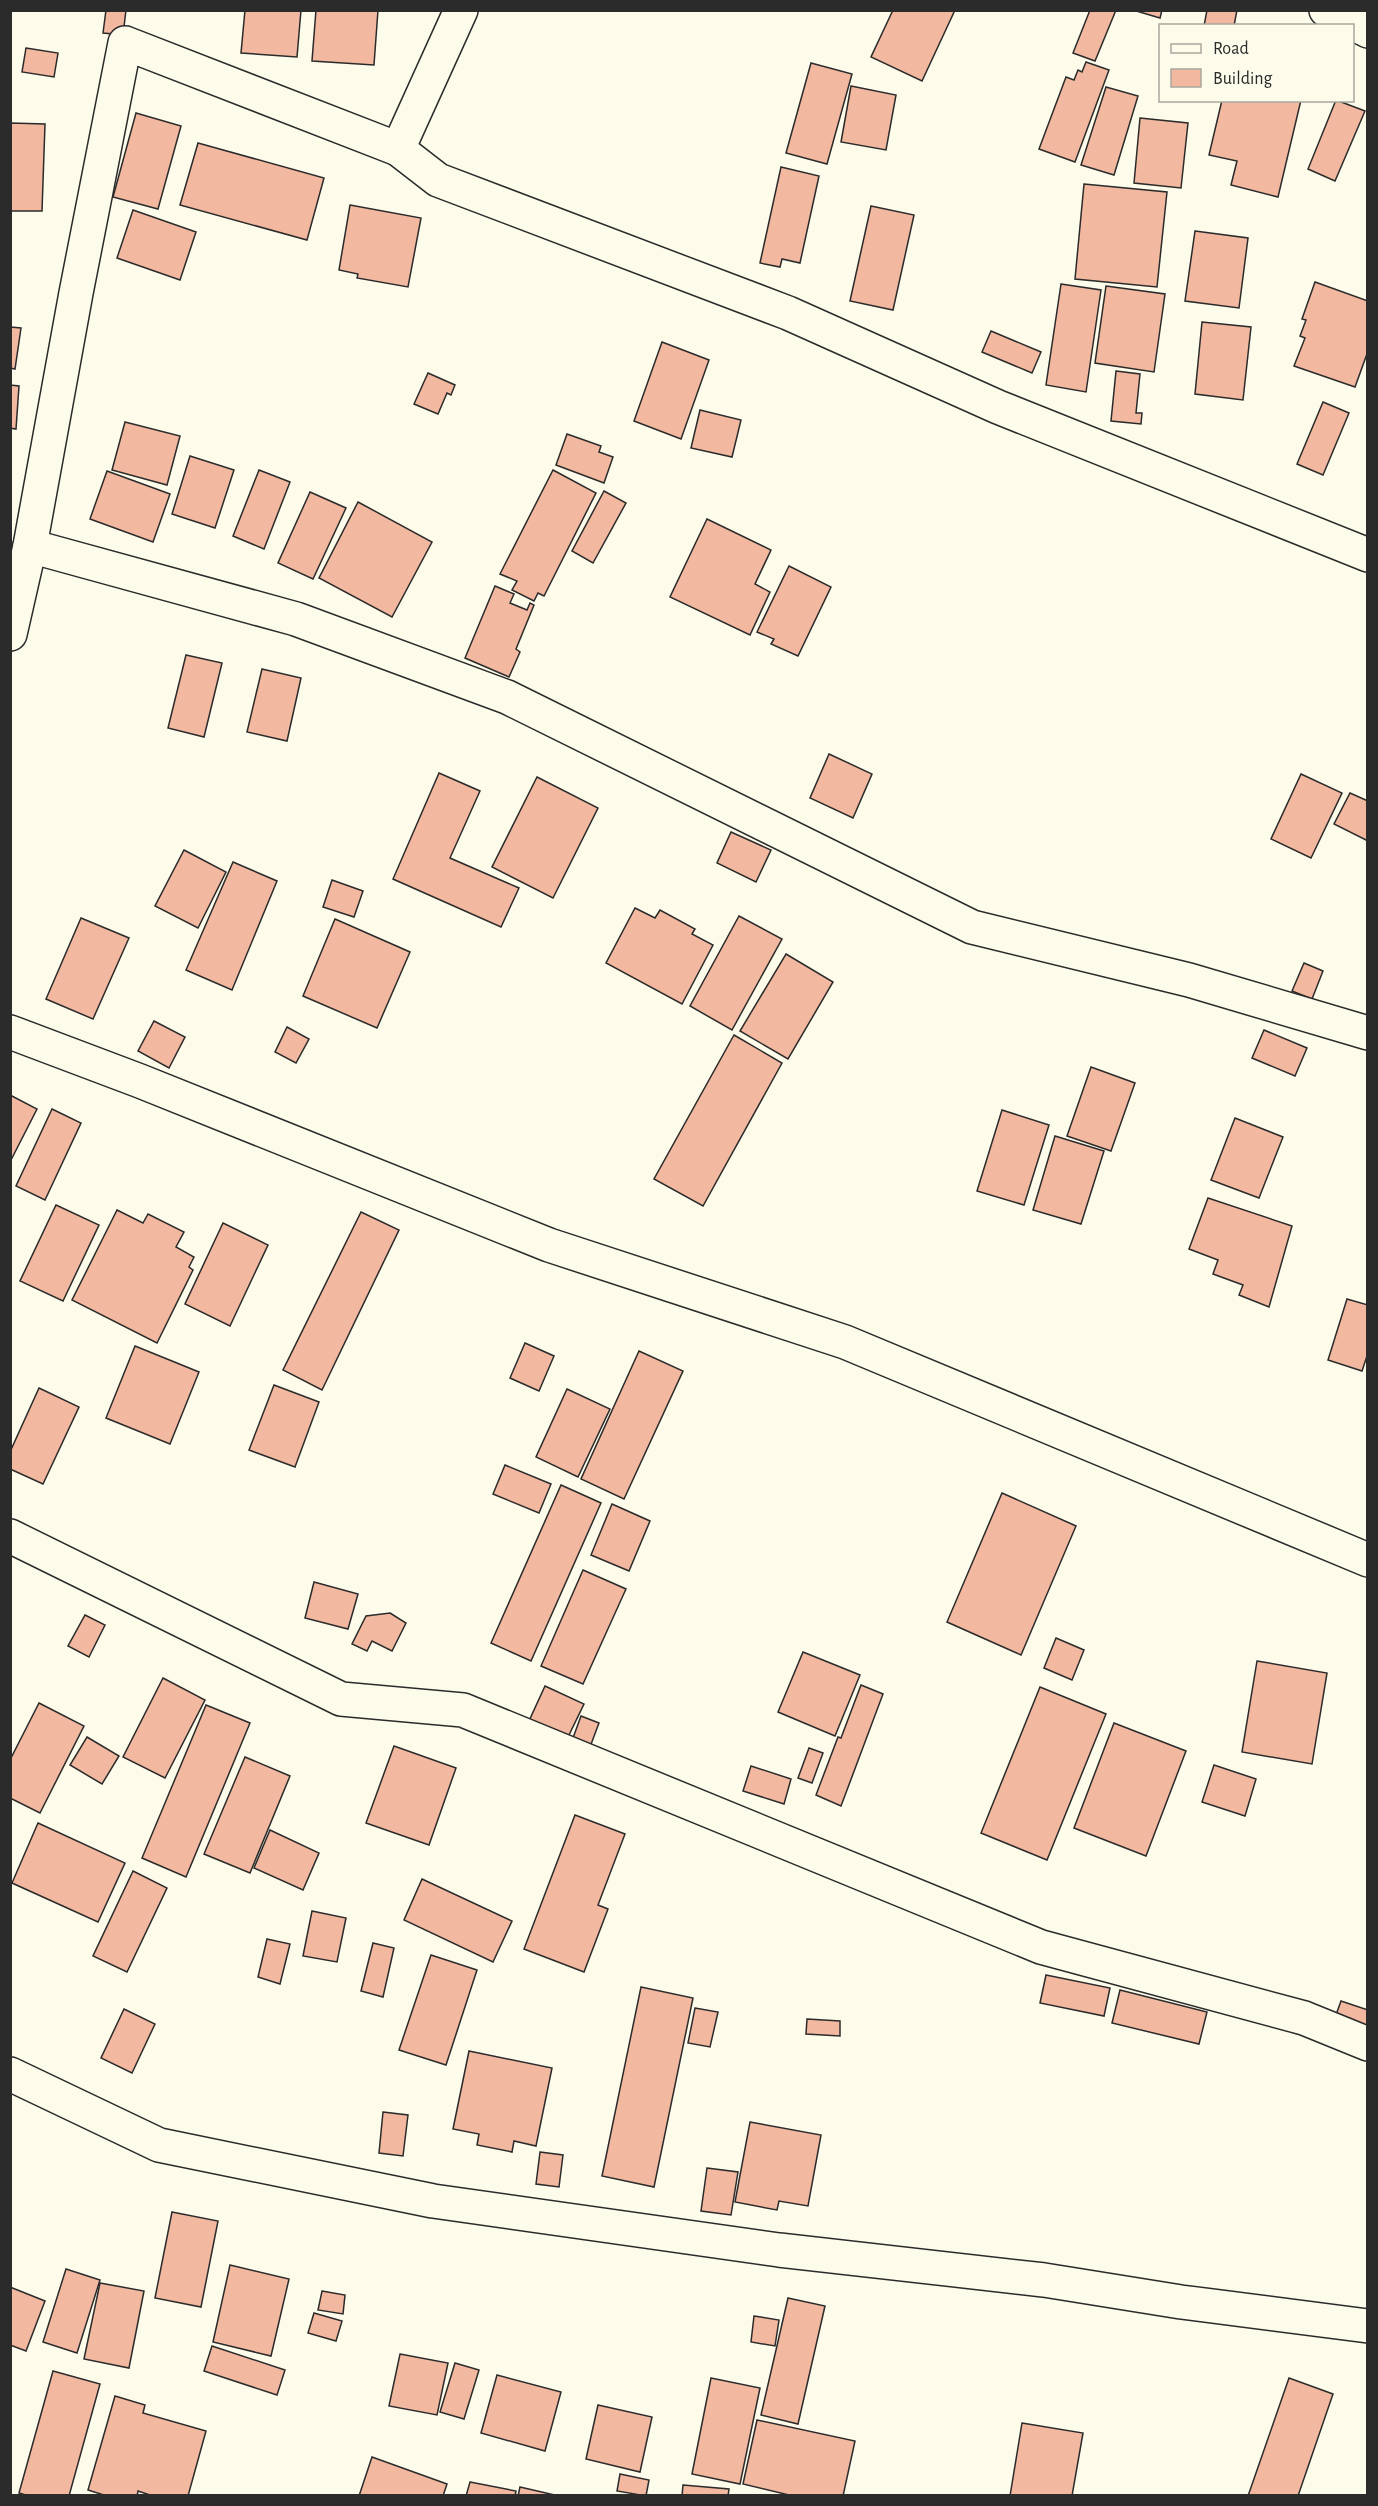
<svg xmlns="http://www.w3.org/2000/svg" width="1378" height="2506" font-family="'Alegreya Sans',sans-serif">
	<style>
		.building { fill: #f2b8a0; stroke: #2b2b2b; stroke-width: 1.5 }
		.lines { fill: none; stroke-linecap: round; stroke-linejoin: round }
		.street-casing { stroke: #2b2b2b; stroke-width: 36 }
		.street { stroke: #fdfbea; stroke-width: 33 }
	</style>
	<rect width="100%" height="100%" fill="#fdfbea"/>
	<g class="building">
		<polygon points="106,10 126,10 123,35 103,33"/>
		<polygon points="245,10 301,10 297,57 241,53"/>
		<polygon points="316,10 378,10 374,65 312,61"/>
		<polygon points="893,10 955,10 922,81 871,57"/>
		<polygon points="1090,10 1116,10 1095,61 1073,53"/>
		<polygon points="1133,10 1162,10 1160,18"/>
		<polygon points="1207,10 1237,10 1234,26 1204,26"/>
		<polygon points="26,48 58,53 54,77 22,72"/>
		<polygon points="1086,62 1109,70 1075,162 1039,149 1066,77 1074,80 1078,70 1082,72"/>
		<polygon points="811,63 852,74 827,164 786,153"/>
		<polygon points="851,86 896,95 886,150 841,142"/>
		<polygon points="1106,87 1138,96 1114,175 1081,165"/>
		<polygon points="1222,100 1301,100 1278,197 1231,185 1237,161 1209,155"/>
		<polygon points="1336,100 1365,111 1335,181 1308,169"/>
		<polygon points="136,113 181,126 158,209 113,197"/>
		<polygon points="1140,118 1188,123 1181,188 1134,183"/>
		<polygon points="10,123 45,124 42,211 10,211"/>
		<polygon points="198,143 324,178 307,240 180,205"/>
		<polygon points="781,167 819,176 800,263 782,259 780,267 760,263"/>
		<polygon points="1084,184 1167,192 1157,287 1075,279"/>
		<polygon points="350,205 421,218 408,287 357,278 358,274 339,270"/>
		<polygon points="871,206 914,215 893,310 850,301"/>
		<polygon points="133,210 196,232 180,280 117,258"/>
		<polygon points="1195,231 1248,238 1239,308 1185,301"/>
		<polygon points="1315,282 1368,301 1368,351 1355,387 1294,366 1305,338 1300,336 1306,320 1302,319"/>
		<polygon points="1061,284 1101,290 1086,392 1046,385"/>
		<polygon points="1106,286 1165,294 1154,372 1095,363"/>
		<polygon points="1202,322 1251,327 1243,400 1195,394"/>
		<polygon points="10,327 21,328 15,369 10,368"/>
		<polygon points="991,331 1041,352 1032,373 982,352"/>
		<polygon points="662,342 709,360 681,439 634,421"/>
		<polygon points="1116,371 1140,374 1136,413 1142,413 1141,424 1111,421"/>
		<polygon points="428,373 455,385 451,395 447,393 438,414 414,404"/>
		<polygon points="10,385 19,386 16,429 10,428"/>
		<polygon points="1323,402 1349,413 1323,475 1297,464"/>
		<polygon points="700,410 741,420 732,457 691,448"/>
		<polygon points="125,422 180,436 167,485 112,470"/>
		<polygon points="567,434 601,446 599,452 613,457 604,483 556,465"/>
		<polygon points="190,456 234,470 215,528 172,514"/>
		<polygon points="259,470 290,482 264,549 233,536"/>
		<polygon points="553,470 596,493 544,596 538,593 534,601 512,590 517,581 500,574"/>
		<polygon points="107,471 170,494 153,542 90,519"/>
		<polygon points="604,491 626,503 593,563 572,551"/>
		<polygon points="310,492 346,508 313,579 278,563"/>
		<polygon points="358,502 432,542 392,617 319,578"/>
		<polygon points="707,519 771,550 755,584 770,592 750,635 670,597"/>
		<polygon points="789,566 831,587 798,656 771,644 774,639 757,632"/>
		<polygon points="495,586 514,594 510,603 527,610 530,603 534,605 516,649 520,652 509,677 465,658"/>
		<polygon points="186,655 222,663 204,737 168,728"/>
		<polygon points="262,669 301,678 287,741 247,732"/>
		<polygon points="829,754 872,774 853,818 810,798"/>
		<polygon points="439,773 480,791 450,858 519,888 501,927 393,879"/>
		<polygon points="1301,774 1342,793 1311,858 1271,839"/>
		<polygon points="537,777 598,808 553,898 492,867"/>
		<polygon points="1350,793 1368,801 1368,841 1334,824"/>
		<polygon points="731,832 771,850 756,882 717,863"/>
		<polygon points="184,850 226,872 198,928 155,906"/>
		<polygon points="233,862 277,881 232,990 186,970"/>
		<polygon points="332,880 363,891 354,917 323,907"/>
		<polygon points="635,908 655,918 660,910 695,929 692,934 713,945 682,1004 606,963"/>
		<polygon points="739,916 782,939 732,1030 690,1006"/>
		<polygon points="81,918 129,938 93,1019 46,999"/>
		<polygon points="335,919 410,952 377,1028 303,996"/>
		<polygon points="786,954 833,982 788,1059 740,1031"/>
		<polygon points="1304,963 1323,971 1312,999 1292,991"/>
		<polygon points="154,1021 185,1037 169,1068 138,1051"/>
		<polygon points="287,1027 309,1039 296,1063 275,1052"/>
		<polygon points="1264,1030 1307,1048 1295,1076 1252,1058"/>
		<polygon points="734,1035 782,1063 703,1206 654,1179"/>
		<polygon points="1091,1067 1135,1083 1111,1151 1067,1136"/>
		<polygon points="10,1095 37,1109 10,1162"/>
		<polygon points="52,1109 81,1123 45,1200 16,1186"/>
		<polygon points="1002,1110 1049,1125 1024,1205 977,1191"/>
		<polygon points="1235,1118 1283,1137 1259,1198 1211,1180"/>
		<polygon points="1055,1136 1104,1151 1081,1224 1033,1210"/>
		<polygon points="1208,1198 1292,1226 1269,1307 1239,1295 1243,1285 1213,1274 1218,1260 1189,1249"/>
		<polygon points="56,1205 99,1225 63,1301 20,1281"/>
		<polygon points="117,1210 143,1223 148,1214 184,1232 176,1247 194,1257 189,1267 193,1270 157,1343 72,1300"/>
		<polygon points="361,1212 399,1230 322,1390 283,1370"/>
		<polygon points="223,1223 268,1245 230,1326 185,1304"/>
		<polygon points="1347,1299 1368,1305 1368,1353 1362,1371 1328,1360"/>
		<polygon points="525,1343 554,1356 539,1391 510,1378"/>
		<polygon points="135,1346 199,1372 170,1444 106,1418"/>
		<polygon points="639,1351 683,1371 624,1499 581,1479"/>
		<polygon points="274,1385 319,1402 295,1467 249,1450"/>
		<polygon points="39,1388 79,1407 43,1484 10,1469 10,1452"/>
		<polygon points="567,1389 610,1409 578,1477 536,1457"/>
		<polygon points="505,1465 551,1484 539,1513 493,1494"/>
		<polygon points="561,1485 601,1503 531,1661 491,1643"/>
		<polygon points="1002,1493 1076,1526 1021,1655 947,1622"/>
		<polygon points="612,1504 650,1521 629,1571 591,1555"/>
		<polygon points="583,1570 626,1589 583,1684 541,1666"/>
		<polygon points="314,1582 358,1594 348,1629 305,1618"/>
		<polygon points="390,1613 406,1623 392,1651 372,1641 367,1651 352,1644 366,1616"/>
		<polygon points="85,1615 105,1625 89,1657 68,1646"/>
		<polygon points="1056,1638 1084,1650 1072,1680 1044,1668"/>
		<polygon points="803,1652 860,1675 835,1736 778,1712"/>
		<polygon points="1257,1661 1327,1673 1312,1764 1242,1752"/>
		<polygon points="163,1678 205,1700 165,1778 123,1757"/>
		<polygon points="861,1685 883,1694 841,1806 816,1795 838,1737 841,1738"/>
		<polygon points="545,1686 584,1704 567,1739 529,1721"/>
		<polygon points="1040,1687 1106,1714 1047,1860 981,1833"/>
		<polygon points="39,1703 84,1726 40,1813 10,1798 10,1760"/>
		<polygon points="206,1705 250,1723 186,1877 142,1858"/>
		<polygon points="581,1716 599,1723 587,1755 569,1749"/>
		<polygon points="1114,1723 1186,1751 1146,1856 1074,1828"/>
		<polygon points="87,1737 119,1756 102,1784 70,1765"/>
		<polygon points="394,1746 456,1768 429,1845 366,1823"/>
		<polygon points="809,1748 823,1753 812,1783 798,1778"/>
		<polygon points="245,1757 290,1776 250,1873 204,1854"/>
		<polygon points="1214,1765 1256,1779 1245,1816 1202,1802"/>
		<polygon points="751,1766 791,1779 784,1804 743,1791"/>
		<polygon points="575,1815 625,1834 598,1905 608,1909 584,1972 524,1949"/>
		<polygon points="38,1823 125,1863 98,1922 12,1883"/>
		<polygon points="270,1830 319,1853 303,1890 254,1868"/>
		<polygon points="133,1871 167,1888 127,1972 93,1956"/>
		<polygon points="422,1879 512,1921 493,1962 404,1920"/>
		<polygon points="312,1911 346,1918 337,1962 303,1956"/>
		<polygon points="267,1939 290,1944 280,1984 258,1977"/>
		<polygon points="373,1943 394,1948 383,1997 361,1991"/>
		<polygon points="431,1955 477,1970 446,2065 399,2050"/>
		<polygon points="1046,1975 1110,1988 1104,2016 1040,2003"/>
		<polygon points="641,1987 693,1998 654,2187 602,2176"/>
		<polygon points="1120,1990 1207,2012 1199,2044 1112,2023"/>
		<polygon points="1341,2001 1368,2010 1368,2035 1333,2023"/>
		<polygon points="695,2008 718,2012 710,2047 688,2043"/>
		<polygon points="124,2009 155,2024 132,2073 101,2058"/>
		<polygon points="807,2019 840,2021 840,2036 806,2034"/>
		<polygon points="469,2051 552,2068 536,2146 514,2141 512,2152 477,2145 479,2134 453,2129"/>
		<polygon points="383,2112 408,2115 403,2156 379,2153"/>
		<polygon points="750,2122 821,2135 808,2206 779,2201 777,2210 735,2202"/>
		<polygon points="540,2152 563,2155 559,2187 536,2184"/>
		<polygon points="707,2168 738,2172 731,2215 701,2211"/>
		<polygon points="172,2212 218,2221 201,2307 155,2298"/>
		<polygon points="230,2265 289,2279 271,2356 213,2342"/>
		<polygon points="66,2269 100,2280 77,2353 43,2342"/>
		<polygon points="100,2283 144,2291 129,2368 84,2359"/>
		<polygon points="10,2287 45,2301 26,2351 10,2345"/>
		<polygon points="322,2291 345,2295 343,2314 318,2310"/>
		<polygon points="788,2298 825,2306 798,2424 761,2415"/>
		<polygon points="314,2313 342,2321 336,2341 308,2333"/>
		<polygon points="754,2316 779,2320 775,2346 751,2342"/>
		<polygon points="212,2346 285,2370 277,2395 204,2371"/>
		<polygon points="400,2354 448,2363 437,2415 389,2406"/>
		<polygon points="455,2363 479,2370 464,2419 440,2412"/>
		<polygon points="53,2371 100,2384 69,2496 29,2496 19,2493"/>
		<polygon points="497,2375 561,2392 545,2451 481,2433"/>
		<polygon points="711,2378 760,2388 740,2484 692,2474"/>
		<polygon points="1289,2378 1333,2394 1298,2496 1248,2496"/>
		<polygon points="115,2396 145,2405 143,2413 206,2431 188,2496 153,2496 138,2491 137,2496 107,2496 88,2490"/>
		<polygon points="598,2405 652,2417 640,2472 586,2459"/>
		<polygon points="757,2420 855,2441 843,2496 793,2496 743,2484"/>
		<polygon points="1022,2423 1083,2433 1072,2496 1010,2496"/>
		<polygon points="372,2457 447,2484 443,2496 359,2496"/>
		<polygon points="620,2474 649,2480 646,2496 617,2491"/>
		<polygon points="470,2482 516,2491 515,2496 466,2496"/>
		<polygon points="683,2485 729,2489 728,2496 682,2496"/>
		<polygon points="520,2487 559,2496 518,2496"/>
	</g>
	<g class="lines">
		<g class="street-casing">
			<g id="street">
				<polyline points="1326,10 1368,31"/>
				<polyline points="398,149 438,180 788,313 998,407 1368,555"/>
				<polyline points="30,546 296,619 507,697 972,927 1189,980 1368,1033"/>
				<polyline points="10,634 30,546 76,293 125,43 398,149 461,10"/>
				<polyline points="10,1032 140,1081 549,1245 845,1342 1368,1560"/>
				<polyline points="10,1536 341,1699 463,1710 1041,1947 1304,2018 1368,2044"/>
				<polyline points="10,2074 159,2145 433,2201 779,2250 1044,2280 1181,2302 1368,2326"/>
			</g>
		</g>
		<use href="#street" class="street"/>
	</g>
	<rect width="1378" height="2506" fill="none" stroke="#2b2b2b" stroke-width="24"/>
	<rect x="1159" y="24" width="195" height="78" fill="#fdfbea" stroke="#a9a89e" stroke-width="1.5"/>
	<rect x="1171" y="44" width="30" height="9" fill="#fdfbea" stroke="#a9a89e" stroke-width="1.5"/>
	<text x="1213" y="54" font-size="18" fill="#2b2b2b">Road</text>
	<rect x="1171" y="69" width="30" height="18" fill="#f2b8a0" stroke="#a9a89e" stroke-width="1.5"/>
	<text x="1213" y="84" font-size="18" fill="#2b2b2b">Building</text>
</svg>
